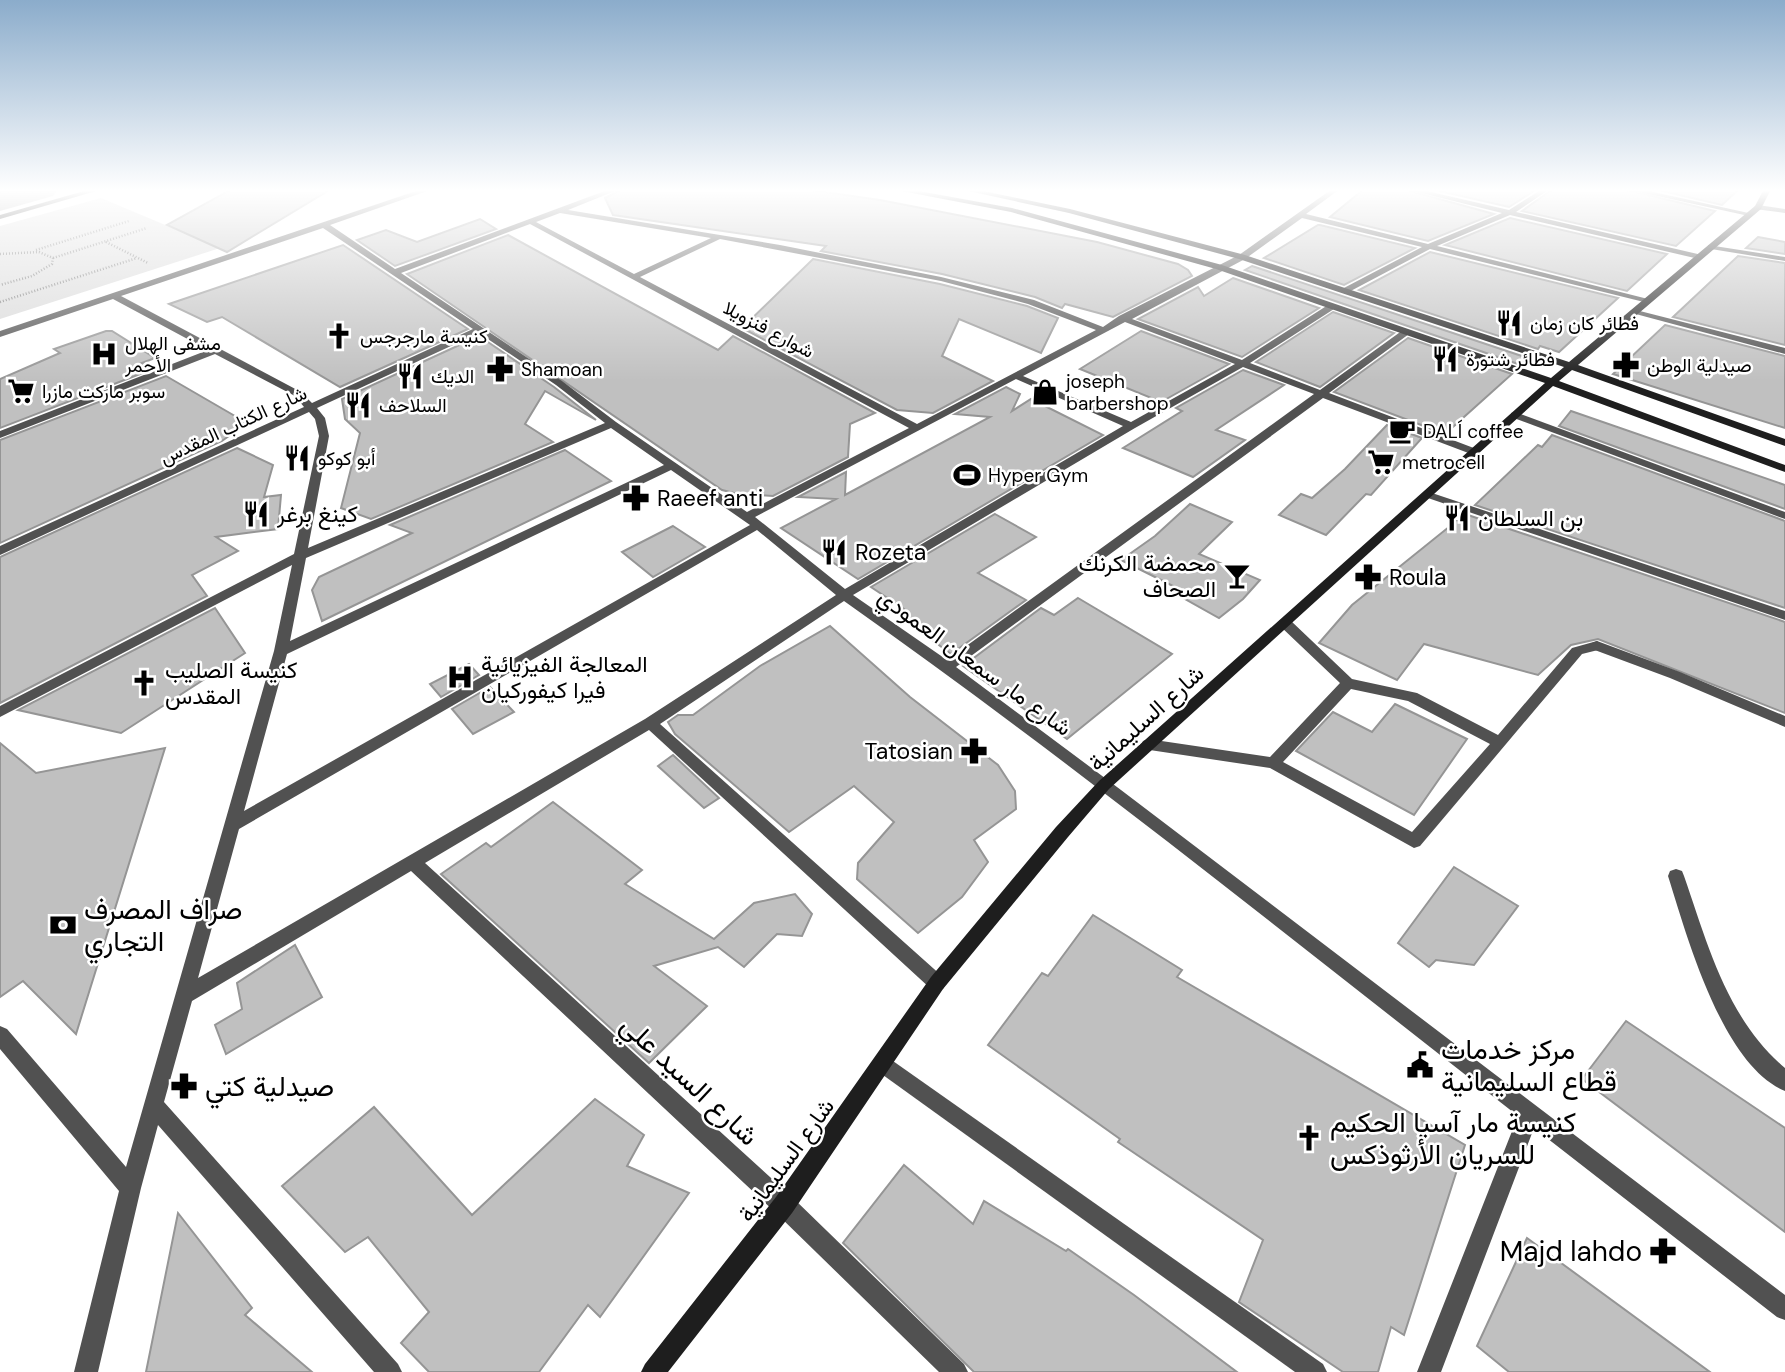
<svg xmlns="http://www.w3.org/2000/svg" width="1785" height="1372" font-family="'DM Sans',Vazirmatn,sans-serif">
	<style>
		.green { fill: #d8d8d8 }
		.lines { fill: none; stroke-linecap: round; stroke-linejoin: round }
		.river { fill: #9f9f9f; fill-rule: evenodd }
		.building { fill: #c0c0c0; stroke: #959595; stroke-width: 2 }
		.path { stroke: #737373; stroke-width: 2.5; stroke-dasharray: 1 2; stroke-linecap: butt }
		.lane { fill: #515151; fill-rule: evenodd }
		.street { fill: #515151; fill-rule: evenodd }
		.secondary { fill: #1e1e1e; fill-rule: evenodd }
		.labels { text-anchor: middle; stroke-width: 5; stroke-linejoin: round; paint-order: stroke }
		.far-poi-label { font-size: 19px; fill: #000; stroke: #fff; text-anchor: start }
		.far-street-label { font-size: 19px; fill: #000; stroke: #fff }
		.poi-label { font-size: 23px; fill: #000; stroke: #fff; text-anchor: start }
		.street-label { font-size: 23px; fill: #000; stroke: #fff }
		.near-poi-label { font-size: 28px; fill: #000; stroke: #fff; text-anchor: start }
		.near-street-label { font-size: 28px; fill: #000; stroke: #fff }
	</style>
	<rect width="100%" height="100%" fill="#fff"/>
	<polygon class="green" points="101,198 220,248 0,319 0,226"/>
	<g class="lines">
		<polygon class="river" points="6,189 58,189 53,196 0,211 0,191"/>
	</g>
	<g class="building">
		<polygon points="232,189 331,189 227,252 167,225"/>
		<polygon points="622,189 804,189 880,200 1097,242 1178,264 1188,270 1192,276 1113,317 1065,304 1062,308 1035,297 942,274 821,251 826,246 613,215 605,198"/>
		<polygon points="1364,189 1403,189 1494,214 1428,241 1330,217"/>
		<polygon points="1431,189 1537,189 1509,207"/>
		<polygon points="1553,189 1623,189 1715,211 1676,246 1522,211"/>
		<polygon points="1654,189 1739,189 1722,205"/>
		<polygon points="1510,218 1667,254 1627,291 1445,245"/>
		<polygon points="480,219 496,229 395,266 357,240 386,230 417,242"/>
		<polygon points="1318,225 1320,225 1415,248 1344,285 1264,258"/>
		<polygon points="508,235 718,350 733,336 875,413 850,424 848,457 773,496 738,494 722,490 407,274"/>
		<polygon points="1758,237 1785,242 1785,254 1746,248"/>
		<polygon points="343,245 468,329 340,387 222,317 207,322 169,304"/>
		<polygon points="1430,252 1618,298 1559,352 1540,346 1538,349 1359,290"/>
		<polygon points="1738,256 1785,263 1785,345 1673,317"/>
		<polygon points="813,259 940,284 1027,306 1058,318 1041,353 959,319 942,356 993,381 933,413 897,410 742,328"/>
		<polygon points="1252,266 1528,358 1521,365 1245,270"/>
		<polygon points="1233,278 1319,308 1242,357 1138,319 1198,287 1204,296"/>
		<polygon points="1333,312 1394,333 1320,387 1256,362"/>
		<polygon points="1665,325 1785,356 1785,428 1613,374"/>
		<polygon points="106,331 112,331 155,358 142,363 153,369 0,428 0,379 60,353 54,349"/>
		<polygon points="1141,331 1229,364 1161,402 1080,369"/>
		<polygon points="479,336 554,387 596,420 545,391 525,424 553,442 371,519 341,508 360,433 345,419 342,399"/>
		<polygon points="1408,338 1512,374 1445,434 1334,392"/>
		<polygon points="1243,370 1284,385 1216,430 1245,440 1193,477 1123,448 1182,411 1176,408"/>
		<polygon points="166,376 247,423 222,441 0,543 0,440"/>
		<polygon points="1006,387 1020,394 1012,411 1031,399 1103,435 858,579 781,528 836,499 798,497 846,472 845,495 990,417 955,414"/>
		<polygon points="1571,411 1785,485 1785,509 1559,426"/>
		<polygon points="1387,425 1422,438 1371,495 1366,494 1326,535 1279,515 1301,494 1312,498 1345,469"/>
		<polygon points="1552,435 1785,521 1785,608 1475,505 1538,445 1542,447"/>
		<polygon points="237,448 273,465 264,497 281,495 278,529 216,537 238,551 192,575 207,596 0,703 0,557"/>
		<polygon points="565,450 611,481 322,621 312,590 319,577 412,533 390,525"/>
		<polygon points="1190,504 1232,522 1199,554 1260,580 1243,599 1219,618 1178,595 1183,591 1121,560 1155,536"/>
		<polygon points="995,514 1036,537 978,573 1026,600 951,654 900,616 904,609 871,587"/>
		<polygon points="1465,514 1785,622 1785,713 1598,639 1571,645 1538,675 1424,644 1397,680 1319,643 1352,605"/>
		<polygon points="673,526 705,547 653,577 622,552"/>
		<polygon points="1078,598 1172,654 1067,739 963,666 1041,608 1054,615"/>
		<polygon points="215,608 245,653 121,733 18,710"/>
		<polygon points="830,626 910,697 998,765 1015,791 1016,809 974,840 988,862 962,897 918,933 857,879 858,863 894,822 854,786 789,832 675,734 668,722 678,715 693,715 760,666"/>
		<polygon points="469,664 479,675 441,697 430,684"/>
		<polygon points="490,687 514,712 473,734 452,709"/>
		<polygon points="1395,704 1467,739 1414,815 1296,751 1333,712 1372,732"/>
		<polygon points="0,743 36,773 165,748 76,1034 23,981 0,997"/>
		<polygon points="673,755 719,798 704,808 658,766"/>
		<polygon points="553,802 642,870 625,884 714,939 754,903 795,894 812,914 802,936 777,934 744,967 718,947 654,966 707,1006 649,1063 441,874 486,843 491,847"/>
		<polygon points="1454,867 1518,906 1474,965 1436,960 1429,967 1398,943"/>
		<polygon points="1093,915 1182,970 1177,977 1465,1145 1404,1335 1391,1327 1378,1372 1343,1372 1239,1302 1263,1240 1118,1142 1120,1139 988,1045 1042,973 1048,976"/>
		<polygon points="295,945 322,997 226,1054 215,1025 242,1009 237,983"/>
		<polygon points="1626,1021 1785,1128 1785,1232 1582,1079"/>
		<polygon points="595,1099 644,1135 627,1166 689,1193 600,1317 588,1305 539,1372 429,1372 401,1343 429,1312 368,1237 345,1252 282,1186 374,1107 472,1215"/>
		<polygon points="904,1165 973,1224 984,1201 1066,1251 1068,1249 1134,1295 1237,1372 974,1372 843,1243"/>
		<polygon points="178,1213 252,1308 245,1315 312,1372 146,1372"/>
		<polygon points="1527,1238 1710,1372 1509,1372 1477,1346"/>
	</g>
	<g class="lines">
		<g class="path">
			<polyline points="106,242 148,263"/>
			<polyline points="36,250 129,221"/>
			<polyline points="0,254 39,252 53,258 52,264 32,276 0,285"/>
			<polyline points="53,258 147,228"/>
			<polyline points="0,302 137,258"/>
		</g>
		<g class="lane">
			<path d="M 1285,619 L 1290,620 L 1352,679 L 1417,693 L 1498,735 L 1572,648 L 1597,641 L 1604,646 L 1602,649 L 1582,654 L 1420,846 L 1414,848 L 1270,768 L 1143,749 L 1141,745 L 1143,741 L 1148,739 L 1270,757 L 1340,683 L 1280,626 L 1278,623 L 1280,620 ZM 1351,689 L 1408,701 L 1490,744 L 1412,832 L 1283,762 Z"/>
			<path d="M 1676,869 L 1682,871 L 1684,876 C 1708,945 1727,1019 1785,1068 L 1785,1091 C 1722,1065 1687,936 1668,876 L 1670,871 Z"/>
		</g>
		<g class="street">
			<path d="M 422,189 L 433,189 L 330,225 L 395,269 L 610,189 L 620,189 L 568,210 L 780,245 L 941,277 L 1034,300 L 1103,327 L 1119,316 L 1239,255 L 1332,189 L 1340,189 L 1306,214 L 1428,244 L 1502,213 L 1405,189 L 1418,189 L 1509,210 L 1542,189 L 1550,189 L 1516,212 L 1702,255 L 1702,259 L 1699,259 L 1510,215 L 1437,246 L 1652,300 L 1648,303 L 1430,249 L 1345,294 L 1341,291 L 1342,289 L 1422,247 L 1302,218 L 1245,259 L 1132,319 L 1242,360 L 1328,305 L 1334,305 L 1334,309 L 1250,363 L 1320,390 L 1403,330 L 1409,330 L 1409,334 L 1329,393 L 1479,450 L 1479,454 L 1471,454 L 1323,398 L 956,667 L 1121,790 L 1785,1295 L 1785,1320 L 1777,1317 L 1534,1128 L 1441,1372 L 1417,1372 L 1518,1116 C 1295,942 1075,764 844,601 L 660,724 L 943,977 L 946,983 L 943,989 L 937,991 L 931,989 L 649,730 L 425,863 L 792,1197 L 964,1364 L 968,1372 L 939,1372 L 776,1213 L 411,871 L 192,1001 L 164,1102 L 398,1364 L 402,1372 L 374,1372 L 158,1125 L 141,1188 L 98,1372 L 74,1372 L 119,1191 L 0,1049 L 0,1026 L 7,1029 L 126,1167 L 274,651 L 292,565 L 0,717 L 0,706 L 294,554 L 319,436 L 315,419 L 309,412 L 0,555 L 0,546 L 304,407 L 295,396 L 215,354 L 0,438 L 0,431 L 208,350 L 113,299 L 0,337 L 0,331 ZM 560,213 L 711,238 L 634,274 L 536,222 ZM 530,224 L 909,428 L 747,512 L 616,422 L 562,381 L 401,273 ZM 323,228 L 473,329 L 312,403 L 301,392 L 121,296 ZM 720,239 L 941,281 L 1028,304 L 1096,330 L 917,424 L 640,277 ZM 1125,322 L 1235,364 L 1131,422 L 1023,376 ZM 479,333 L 556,385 L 605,423 L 308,548 L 329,436 L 325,418 L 317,408 ZM 1243,367 L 1314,394 L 947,660 L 853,595 L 1135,428 ZM 1016,379 L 1123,426 L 845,589 L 755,517 ZM 611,428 L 664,465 L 290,641 L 306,558 ZM 671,470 L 750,525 L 244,811 L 287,654 ZM 757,530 L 836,595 L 645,719 L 198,978 L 239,829 Z"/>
			<polygon points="1625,189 1640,189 1753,214 1749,216"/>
			<polygon points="1758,205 1785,209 1785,213 1755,209 1754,207"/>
			<polygon points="1708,245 1785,257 1785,261 1711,249 1708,249"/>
			<polygon points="1632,309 1785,348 1785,354 1632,313"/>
			<polygon points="1515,412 1785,512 1785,519 1511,417 1511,413"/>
			<polygon points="1429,492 1785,611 1785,620 1425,497 1423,495"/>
			<polygon points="1597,641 1680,672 1785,716 1785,727 1670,678 1592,649 1590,646 1592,643"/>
			<polygon points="883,1054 1323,1364 1327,1372 1295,1372 876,1070 873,1063 876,1056"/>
		</g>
		<g class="secondary">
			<polygon points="91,189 103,189 0,219 0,215"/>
			<polygon points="891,189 908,189 1012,208 1222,265 1551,378 1564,367 1239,259 1069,213 959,189 974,189 1070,209 1245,255 1569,362 1755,206 1764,189 1771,189 1761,209 1578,365 1785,439 1785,446 1572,370 1559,381 1785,465 1785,472 1553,386 1109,789 1068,837 943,989 792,1213 668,1372 641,1372 645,1364 776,1197 931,977 1056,827 1099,781 1545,383 1216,269 1011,212"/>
		</g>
	</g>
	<linearGradient id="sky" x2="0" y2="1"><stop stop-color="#8baccb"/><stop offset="0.5" stop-color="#fff"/><stop offset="1" stop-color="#fff" stop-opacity="0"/></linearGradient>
	<rect width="1785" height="381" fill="url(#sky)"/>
	<defs>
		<g id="restaurant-bare" transform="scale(2.1)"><path d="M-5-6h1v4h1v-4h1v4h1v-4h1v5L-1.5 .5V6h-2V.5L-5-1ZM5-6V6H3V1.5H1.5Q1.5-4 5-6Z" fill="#000" stroke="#fff" stroke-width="2.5" paint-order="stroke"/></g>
		<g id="church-bare" transform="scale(2.1)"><path d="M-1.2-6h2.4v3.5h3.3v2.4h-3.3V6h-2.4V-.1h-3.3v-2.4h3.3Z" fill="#000" stroke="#fff" stroke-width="2.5" paint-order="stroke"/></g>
		<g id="hospital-bare" transform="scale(2.1)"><path d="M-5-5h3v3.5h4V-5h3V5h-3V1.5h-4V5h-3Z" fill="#000" stroke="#fff" stroke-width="2.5" paint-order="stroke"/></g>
		<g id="pharmacy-bare" transform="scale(2.1)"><path d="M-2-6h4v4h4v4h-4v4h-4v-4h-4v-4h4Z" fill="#000" stroke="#fff" stroke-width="2.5" paint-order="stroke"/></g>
		<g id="supermarket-bare" transform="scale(2.1)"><path d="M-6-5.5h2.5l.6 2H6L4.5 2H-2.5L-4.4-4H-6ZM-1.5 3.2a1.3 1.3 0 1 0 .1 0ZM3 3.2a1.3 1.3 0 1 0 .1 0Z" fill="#000" stroke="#fff" stroke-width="2.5" paint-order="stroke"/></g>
		<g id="shop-bare" transform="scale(2.1)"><path d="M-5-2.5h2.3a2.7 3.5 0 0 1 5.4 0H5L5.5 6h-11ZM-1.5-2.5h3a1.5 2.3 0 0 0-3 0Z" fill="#000" stroke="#fff" stroke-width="2.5" paint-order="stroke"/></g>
		<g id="cafe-bare" transform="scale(2.1)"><path d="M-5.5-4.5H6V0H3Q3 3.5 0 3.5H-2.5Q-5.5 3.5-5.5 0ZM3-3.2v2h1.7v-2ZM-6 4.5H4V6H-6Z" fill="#000" stroke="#fff" stroke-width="2.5" paint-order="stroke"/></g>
		<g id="stadium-bare" transform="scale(2.1)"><path d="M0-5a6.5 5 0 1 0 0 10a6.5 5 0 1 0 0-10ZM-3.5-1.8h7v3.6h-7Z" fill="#000" stroke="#fff" stroke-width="2.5" paint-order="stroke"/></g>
		<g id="bar-bare" transform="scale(2.1)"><path d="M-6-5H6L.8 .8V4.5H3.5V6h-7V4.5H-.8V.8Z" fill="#000" stroke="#fff" stroke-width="2.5" paint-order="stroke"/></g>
		<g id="bank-bare" transform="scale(2.1)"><path d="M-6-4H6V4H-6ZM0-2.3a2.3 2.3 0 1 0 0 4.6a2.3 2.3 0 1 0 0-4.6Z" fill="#000" stroke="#fff" stroke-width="2.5" paint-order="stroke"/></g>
		<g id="civic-bare" transform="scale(2.1)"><path d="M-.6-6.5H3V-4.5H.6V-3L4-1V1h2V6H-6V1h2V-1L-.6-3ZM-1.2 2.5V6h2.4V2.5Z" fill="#000" stroke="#fff" stroke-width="2.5" paint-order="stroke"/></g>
	</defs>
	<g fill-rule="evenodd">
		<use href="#restaurant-bare" x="1509" y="323"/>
		<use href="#church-bare" x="339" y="336"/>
		<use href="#hospital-bare" x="104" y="354"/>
		<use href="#restaurant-bare" x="1445" y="359"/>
		<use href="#pharmacy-bare" x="1626" y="365"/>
		<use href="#pharmacy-bare" x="500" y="369"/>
		<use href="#restaurant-bare" x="410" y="376"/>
		<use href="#supermarket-bare" x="21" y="391"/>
		<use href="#shop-bare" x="1045" y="392"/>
		<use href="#restaurant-bare" x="358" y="405"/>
		<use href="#cafe-bare" x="1402" y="431"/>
		<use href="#restaurant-bare" x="297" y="458"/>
		<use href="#supermarket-bare" x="1381" y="462"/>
		<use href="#stadium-bare" x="967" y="475"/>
		<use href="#pharmacy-bare" x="636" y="498"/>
		<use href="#restaurant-bare" x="256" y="514"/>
		<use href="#restaurant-bare" x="1457" y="518"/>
		<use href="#restaurant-bare" x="834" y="552"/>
		<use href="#bar-bare" x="1237" y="576"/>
		<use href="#pharmacy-bare" x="1368" y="577"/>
		<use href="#hospital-bare" x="460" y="677"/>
		<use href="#church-bare" x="144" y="683"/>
		<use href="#pharmacy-bare" x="974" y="751"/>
		<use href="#bank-bare" x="63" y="925"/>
		<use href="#civic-bare" x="1420" y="1065"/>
		<use href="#pharmacy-bare" x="184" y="1086"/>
		<use href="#church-bare" x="1309" y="1138"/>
		<use href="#pharmacy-bare" x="1663" y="1251"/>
	</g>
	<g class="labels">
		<g class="far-poi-label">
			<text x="1530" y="330">فطائر كان زمان</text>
			<text x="360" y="343">كنيسة مارجرجس</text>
			<text x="125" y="350">مشفى الهلال<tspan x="125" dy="22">الأحمر</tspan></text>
			<text x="1466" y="366">فطائر شتورة</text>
			<text x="1647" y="372">صيدلية الوطن</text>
			<text x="521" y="376">Shamoan</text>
			<text x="431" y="383">الديك</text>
			<text x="1066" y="388">joseph<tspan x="1066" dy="22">barbershop</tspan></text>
			<text x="42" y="398">سوبر ماركت مازرا</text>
			<text x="379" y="412">السلاحف</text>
			<text x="1423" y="438">DALÍ coffee</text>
			<text x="318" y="465">أبو كوكو</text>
			<text x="1402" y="469">metrocell</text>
			<text x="988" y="482">Hyper Gym</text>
		</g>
		<g class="far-street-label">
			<text transform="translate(769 329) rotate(28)" y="7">شوارع فنزويلا</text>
			<text transform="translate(233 425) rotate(-25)" y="7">شارع الكتاب المقدس</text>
		</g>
		<g class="poi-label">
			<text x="657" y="506">Raeef anti</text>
			<text x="277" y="522">كينغ برغر</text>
			<text x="1478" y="526">بن السلطان</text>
			<text x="855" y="560">Rozeta</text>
			<text x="1216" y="571" text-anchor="end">محمضة الكرنك<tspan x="1216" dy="26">الصحاف</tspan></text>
			<text x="1389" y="585">Roula</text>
			<text x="481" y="672">المعالجة الفيزيائية<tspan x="481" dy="26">فيرا كيفوركيان</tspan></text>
			<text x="165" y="678">كنيسة الصليب<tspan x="165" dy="26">المقدس</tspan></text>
			<text x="953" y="759" text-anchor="end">Tatosian</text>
		</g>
		<g class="street-label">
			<text transform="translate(975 662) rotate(36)" y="8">شارع مار سمعان العمودي</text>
			<text transform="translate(1146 718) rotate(-42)" y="8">شارع السليمانية</text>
			<text transform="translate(786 1160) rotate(-54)" y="8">شارع السليمانية</text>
		</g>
		<g class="near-poi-label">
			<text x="84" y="919">صراف المصرف<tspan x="84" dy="32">التجاري</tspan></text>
			<text x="1441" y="1059">مركز خدمات<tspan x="1441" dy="32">قطاع السليمانية</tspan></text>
			<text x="205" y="1096">صيدلية كتي</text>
			<text x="1330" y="1132">كنيسة مار آسيا الحكيم<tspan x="1330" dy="32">للسريان الأرثوذكس</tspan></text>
			<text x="1642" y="1261" text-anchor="end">Majd lahdo</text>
		</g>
		<g class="near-street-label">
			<text transform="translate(690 1080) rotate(43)" y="10">شارع السيد علي</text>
		</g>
	</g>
</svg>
